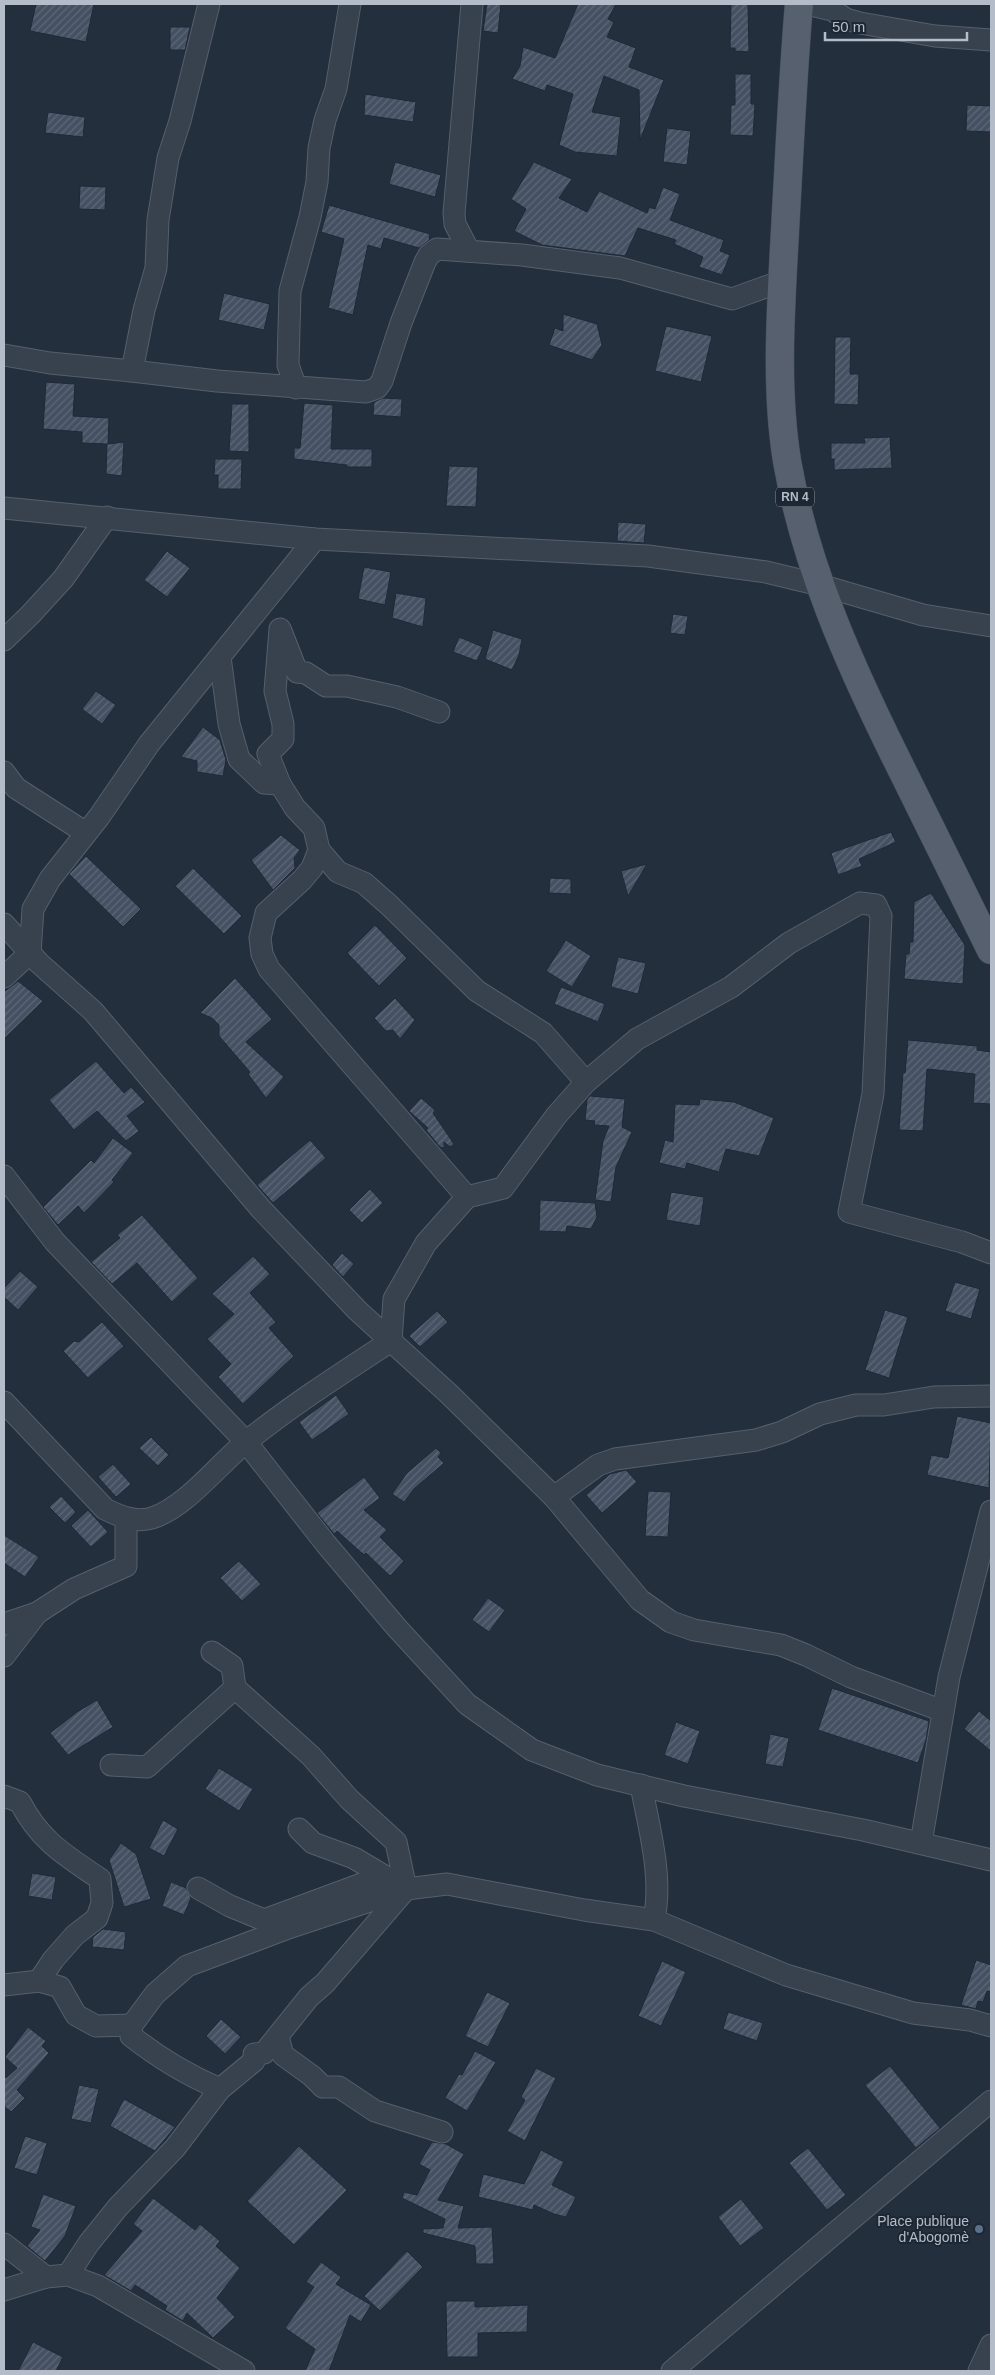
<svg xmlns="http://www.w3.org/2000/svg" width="995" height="2375" font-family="Arial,sans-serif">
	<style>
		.building { fill: url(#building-hatch); stroke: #1f2835 }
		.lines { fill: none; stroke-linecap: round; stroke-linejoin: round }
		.minor-casing { stroke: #565f6c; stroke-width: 23 }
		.primary-casing { stroke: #414a57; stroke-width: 29 }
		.minor { stroke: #38414e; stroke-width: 21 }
		.primary { stroke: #56606e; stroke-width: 28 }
		.service-dot { fill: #5c6f8a; stroke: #1d2633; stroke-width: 2 }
		.labels { text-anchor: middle; stroke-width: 4; stroke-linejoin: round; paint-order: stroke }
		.shield { fill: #1d2633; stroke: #878f9c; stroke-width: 1 }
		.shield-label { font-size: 12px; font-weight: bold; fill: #b4bcc9 }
		.poi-label { font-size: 14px; fill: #b4bcc9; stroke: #1d2633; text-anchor: end }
	</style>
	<defs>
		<pattern id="building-hatch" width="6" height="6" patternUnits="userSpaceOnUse" patternTransform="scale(1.25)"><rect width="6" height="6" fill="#455162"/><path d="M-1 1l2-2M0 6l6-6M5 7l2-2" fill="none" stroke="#5d6877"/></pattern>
	</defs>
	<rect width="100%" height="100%" fill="#242f3e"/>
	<g class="building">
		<polygon points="36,4 94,4 86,42 30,31"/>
		<polygon points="487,4 501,4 498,33 483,31"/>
		<polygon points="578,4 616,4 608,19 614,22 607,37 636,48 629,67 664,80 640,140 639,90 604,76 592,112 621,117 617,156 575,152 559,145 573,94 547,85 545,91 512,79 520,66 523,47 555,58"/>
		<polygon points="731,4 748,4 749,52 735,51 735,48 730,48"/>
		<polygon points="170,27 190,27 185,50 170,50"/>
		<polygon points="735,74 751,74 751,104 755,104 753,136 730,135 731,105 735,105"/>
		<polygon points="365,94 416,102 413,122 364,115"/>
		<polygon points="967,105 991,106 991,132 966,131"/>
		<polygon points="48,112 85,117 83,137 45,133"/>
		<polygon points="667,128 691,131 687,165 663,162"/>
		<polygon points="395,162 441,175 435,197 389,184"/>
		<polygon points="534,162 572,179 559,198 587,212 599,191 647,213 649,207 655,209 663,187 680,194 670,220 724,240 720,251 730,255 722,275 699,267 703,257 674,244 676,240 638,228 625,256 542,245 514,231 526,209 511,199"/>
		<polygon points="80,186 106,187 105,210 79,209"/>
		<polygon points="329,205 430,234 429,240 419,248 384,238 381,249 368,245 353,315 328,308 344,239 321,232"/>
		<polygon points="224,293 270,304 264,330 218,320"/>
		<polygon points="563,314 597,324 602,345 592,360 549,345 555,328 563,331"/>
		<polygon points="666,326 712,336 701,382 655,371"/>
		<polygon points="835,337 851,337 850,374 859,374 858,405 834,404"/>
		<polygon points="46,382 75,384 73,416 109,418 108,444 124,442 122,476 106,474 107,444 82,443 82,432 43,429"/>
		<polygon points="383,398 402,399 401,417 373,415 374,402"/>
		<polygon points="304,403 333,405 331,449 372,449 372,467 347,467 347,465 294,459 294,448 300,448"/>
		<polygon points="232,404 249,404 249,452 229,451"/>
		<polygon points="890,437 892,468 834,470 834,459 831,459 831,443 865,443 864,438"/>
		<polygon points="215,459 242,459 241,489 218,489 218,475 214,475"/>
		<polygon points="449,466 478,467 476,507 446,506"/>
		<polygon points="618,522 646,524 644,543 617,541"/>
		<polygon points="167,551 190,568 167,597 144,580"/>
		<polygon points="364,567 391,572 385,605 358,599"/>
		<polygon points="396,593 426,598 423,627 392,618"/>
		<polygon points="673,614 688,616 685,635 670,633"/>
		<polygon points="493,630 522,639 519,655 512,670 485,659"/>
		<polygon points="459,637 483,647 477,661 453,652"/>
		<polygon points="96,691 116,705 102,724 82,709"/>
		<polygon points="203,727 220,740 226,760 223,776 197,772 197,761 181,757"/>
		<polygon points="891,832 896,842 859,859 862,866 838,875 831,853"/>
		<polygon points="281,835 300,850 294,858 295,868 273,890 251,860"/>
		<polygon points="86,856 141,909 123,927 69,874"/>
		<polygon points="647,864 628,896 621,871"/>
		<polygon points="193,868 242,916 224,934 175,886"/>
		<polygon points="550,878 571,879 571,894 549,893"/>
		<polygon points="931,893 965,945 963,984 904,979 906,954 909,954 910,942 913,942 914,902"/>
		<polygon points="375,925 407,958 379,986 347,953"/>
		<polygon points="566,940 591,956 572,987 546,971"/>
		<polygon points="618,957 646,963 638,994 611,987"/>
		<polygon points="235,978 272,1019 246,1042 284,1077 266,1098 248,1074 250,1072 219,1036 219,1025 212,1018 200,1013"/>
		<polygon points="18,981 43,1001 4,1039 4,992"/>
		<polygon points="561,987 605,1004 598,1022 554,1004"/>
		<polygon points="395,998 415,1020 400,1039 393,1030 386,1031 374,1018"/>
		<polygon points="908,1040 977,1046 977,1050 991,1052 991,1104 973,1103 975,1074 927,1069 923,1131 899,1130 903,1072 905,1073"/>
		<polygon points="96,1061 124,1093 131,1087 145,1102 127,1116 139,1131 126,1141 97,1111 74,1130 49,1100"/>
		<polygon points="590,1096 625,1099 622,1127 632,1132 616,1167 611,1202 595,1200 603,1141 609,1126 594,1125 595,1121 585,1120 587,1100"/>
		<polygon points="421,1098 435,1110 433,1113 454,1144 450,1147 444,1142 444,1148 440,1147 426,1130 428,1128 409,1111"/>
		<polygon points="700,1099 734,1102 774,1118 759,1156 726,1149 719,1172 687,1163 685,1169 659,1163 665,1140 673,1142 675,1104 699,1105"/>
		<polygon points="113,1138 133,1153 112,1180 114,1182 84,1213 78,1206 58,1225 43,1207 91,1160 94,1163"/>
		<polygon points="310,1140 326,1158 273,1203 257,1185"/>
		<polygon points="370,1189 383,1203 362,1223 349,1210"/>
		<polygon points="671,1192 704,1197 700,1226 666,1220"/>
		<polygon points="540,1200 595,1203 597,1217 591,1229 567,1226 566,1232 539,1231"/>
		<polygon points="142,1215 198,1278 172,1302 137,1263 112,1284 91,1262 120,1238 117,1235"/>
		<polygon points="342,1253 354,1264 343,1277 332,1265"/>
		<polygon points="253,1256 270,1274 250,1293 276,1322 269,1328 294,1356 243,1404 218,1377 231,1364 207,1339 234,1314 212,1294"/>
		<polygon points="20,1271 38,1287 18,1310 4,1297 4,1288"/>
		<polygon points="955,1282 980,1289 971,1319 945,1311"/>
		<polygon points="885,1310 908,1317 889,1378 865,1370"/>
		<polygon points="437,1311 448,1322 420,1347 409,1336"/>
		<polygon points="102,1322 124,1346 88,1378 63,1351 74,1341 79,1342"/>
		<polygon points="336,1395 349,1414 312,1440 299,1422"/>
		<polygon points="957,1416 991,1423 989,1488 927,1475 931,1455 948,1458"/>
		<polygon points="151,1437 169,1455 158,1466 139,1448"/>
		<polygon points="436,1448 441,1453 438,1457 444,1463 414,1489 404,1502 392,1494 407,1473"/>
		<polygon points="113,1464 131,1484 116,1497 98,1477"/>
		<polygon points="626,1470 637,1482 602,1513 586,1495 610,1474"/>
		<polygon points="364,1477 380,1498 364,1510 387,1530 380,1537 404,1561 390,1576 366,1553 364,1555 337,1531 334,1534 317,1513"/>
		<polygon points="648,1491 671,1492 668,1537 645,1536"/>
		<polygon points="61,1496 76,1512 65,1523 49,1507"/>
		<polygon points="88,1510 108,1532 91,1547 71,1526"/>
		<polygon points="4,1535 39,1557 25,1577 4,1563"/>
		<polygon points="239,1561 261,1584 242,1601 220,1578"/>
		<polygon points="488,1598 505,1610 489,1632 472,1620"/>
		<polygon points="832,1688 929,1721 926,1740 918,1763 818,1730"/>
		<polygon points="97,1700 113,1727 68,1755 50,1733 77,1712"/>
		<polygon points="979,1711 991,1721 991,1751 964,1729"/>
		<polygon points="676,1722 700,1731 688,1764 664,1755"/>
		<polygon points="770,1734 789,1738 783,1767 765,1764"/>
		<polygon points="219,1768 253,1789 239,1811 205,1789"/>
		<polygon points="163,1820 178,1829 164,1856 149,1848"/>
		<polygon points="121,1843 136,1854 151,1899 124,1907 109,1860"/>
		<polygon points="32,1873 56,1877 52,1900 28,1896"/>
		<polygon points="171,1882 186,1888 191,1898 184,1915 162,1906"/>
		<polygon points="103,1929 126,1932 124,1950 92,1947 93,1937"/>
		<polygon points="976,1960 991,1965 991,1992 987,1991 983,2002 978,2001 976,2009 961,2005"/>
		<polygon points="662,1961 686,1972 661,2026 638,2016"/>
		<polygon points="487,1992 510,2003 488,2047 465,2036"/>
		<polygon points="728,2012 763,2023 757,2041 723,2029"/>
		<polygon points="221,2019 241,2037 225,2054 206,2036"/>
		<polygon points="28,2027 46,2041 42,2046 49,2053 17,2090 25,2098 11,2112 4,2106 4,2075 6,2078 17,2068 5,2057"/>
		<polygon points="475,2051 496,2062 467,2111 445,2098 459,2074 462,2075"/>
		<polygon points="890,2066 940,2128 916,2148 865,2085"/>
		<polygon points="536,2068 556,2078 525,2141 507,2131 525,2100 521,2097"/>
		<polygon points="79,2085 99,2089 91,2123 71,2119"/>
		<polygon points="124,2099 175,2127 155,2151 110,2126"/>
		<polygon points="25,2136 47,2143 37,2175 14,2168"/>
		<polygon points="432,2142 446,2144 464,2154 438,2200 464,2206 458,2228 492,2227 494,2264 476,2264 475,2246 423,2233 423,2229 443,2228 445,2219 402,2198 404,2192 417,2195 430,2170 419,2164"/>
		<polygon points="299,2146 347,2190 294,2245 247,2201"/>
		<polygon points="808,2148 846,2195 827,2210 789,2163"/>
		<polygon points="541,2150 564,2162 552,2185 576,2197 566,2217 554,2214 534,2205 533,2210 478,2197 483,2174 524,2184"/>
		<polygon points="43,2194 76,2206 65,2236 45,2261 27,2246 40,2230 31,2227"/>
		<polygon points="153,2198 195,2230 200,2224 220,2241 216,2246 240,2268 217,2298 235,2317 213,2338 187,2313 183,2321 165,2310 167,2306 135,2285 131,2291 104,2275 142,2231 133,2224"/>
		<polygon points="741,2199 764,2228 740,2246 718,2217"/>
		<polygon points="407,2251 423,2267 380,2311 364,2296"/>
		<polygon points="321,2262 341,2277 336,2284 371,2305 361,2322 350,2315 329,2371 305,2371 315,2349 285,2328 314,2287 306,2282"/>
		<polygon points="446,2301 475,2301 475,2307 528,2305 527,2332 478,2333 478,2357 447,2357"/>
		<polygon points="33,2342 63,2357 56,2371 18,2371"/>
	</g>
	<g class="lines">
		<g class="minor-casing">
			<g id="minor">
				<polyline points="807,4 832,10 846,19 860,23 935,36 991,40"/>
				<polyline points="469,251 455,224 454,213 472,4"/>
				<polyline points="4,355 50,363 132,371 144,310 156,268 158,220 168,158 180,121 209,4"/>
				<polyline points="132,371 217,381 366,392 377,388 382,381 401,323 425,262 429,255 437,249 522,255 620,268 732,299 782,281"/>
				<polyline points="296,388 288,365 290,291 310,217 317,182 319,148 325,120 336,89 350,4"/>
				<polyline points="4,508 315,539 648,556 766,572 820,585 923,615 991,626"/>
				<polyline points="280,629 275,691 283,724 283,739 268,754 280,784 295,808 314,828 319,850 312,868 302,880 266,913 260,938 262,954 269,969 467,1197"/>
				<polyline points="281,631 297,672 306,673 326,686 347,686 397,697 439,712"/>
				<polyline points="4,640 30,615 63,579 107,517"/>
				<polyline points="220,657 229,724 239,759 264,783 280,784"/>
				<polyline points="4,772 16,788 86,833"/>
				<polyline points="319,850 338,872 364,883 389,905 477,991 543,1033 586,1082"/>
				<polyline points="4,924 39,963 93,1011 261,1209 358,1311 449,1394 554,1497 640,1600 671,1622 694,1630 781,1645 806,1655 851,1677 943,1711"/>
				<polyline points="4,977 30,953 33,909 50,879 99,817 149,744 315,539"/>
				<polyline points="4,1176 55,1242 246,1442 326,1544 397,1628 467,1704 532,1750 597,1775 684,1796 863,1830 991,1860"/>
				<path d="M 4,1402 L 105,1509 C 119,1516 135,1523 152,1518 C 185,1508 219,1464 246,1442 C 292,1405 342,1373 391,1341 L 394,1299 L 426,1243 L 467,1197 L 503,1188 L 556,1116 L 586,1082 L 637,1039 L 731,987 L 789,943 L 860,903 L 876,905 L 881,916 L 873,1094 L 849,1212 L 962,1242 L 991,1253"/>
				<polyline points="554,1497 598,1465 615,1459 756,1440 782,1432 820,1414 856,1405 884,1405 934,1397 991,1396"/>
				<polyline points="4,1624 37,1613 74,1589 126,1566 126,1519"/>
				<polyline points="212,1652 232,1666 235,1688"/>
				<polyline points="4,1656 37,1613"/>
				<polyline points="111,1765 147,1767 235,1688 311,1756 349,1799 396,1842 406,1889 354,1858 313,1843 299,1829"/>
				<path d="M 641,1785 C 649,1829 663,1875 654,1920"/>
				<path d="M 4,1796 L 20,1802 C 40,1841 65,1855 100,1879 L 102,1903 L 97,1918 L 75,1935 L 53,1960 L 39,1981 L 60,1987 L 76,2015 L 96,2026 L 132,2025"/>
				<polyline points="921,1843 949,1677 991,1511"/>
				<polyline points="198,1888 230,1906 264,1920 383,1876"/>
				<polyline points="4,1985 39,1981"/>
				<polyline points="278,2037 283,2055 312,2076 323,2087 339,2087 375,2111 442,2132"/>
				<polyline points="220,2089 254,2061 254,2054 264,2053 309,1997 325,1983 406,1889"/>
				<polyline points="4,2244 46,2277"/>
				<path d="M 68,2275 L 89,2243 L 118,2207 L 175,2148 L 220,2089 C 187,2075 159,2058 131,2036 L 132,2025 L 155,1994 L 187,1966 L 291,1927 L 406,1889 L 447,1884 L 584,1910 L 654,1920 L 786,1975 L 913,2013 L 970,2020 L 991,2026"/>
				<polyline points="4,2290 46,2277 68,2275 98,2286 244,2371"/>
				<polyline points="672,2371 991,2101"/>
				<polyline points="979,2371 991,2345"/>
			</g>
		</g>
		<g class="primary-casing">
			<path id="primary" d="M 799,4 C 793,73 790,143 786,212 C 782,293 774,381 787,461 C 805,564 848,661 894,754 C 926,820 959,885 991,950"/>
		</g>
		<use href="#minor" class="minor"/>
		<use href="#primary" class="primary"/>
	</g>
	<circle class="service-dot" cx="979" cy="2229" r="5"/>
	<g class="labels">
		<rect class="shield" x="776" y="487.5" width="38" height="19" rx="4"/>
		<g class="shield-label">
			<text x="795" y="501">RN 4</text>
		</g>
		<g class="poi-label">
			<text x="969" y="2226">Place publique<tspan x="969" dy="16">d'Abogomè</tspan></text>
		</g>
	</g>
	<rect width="995" height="2375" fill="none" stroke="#b4bcc9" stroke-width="10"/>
	<path d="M825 32v8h142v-8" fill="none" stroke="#b4bcc9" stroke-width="2.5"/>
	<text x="832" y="32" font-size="15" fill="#b4bcc9" stroke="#1d2633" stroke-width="4" paint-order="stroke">50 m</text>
</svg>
